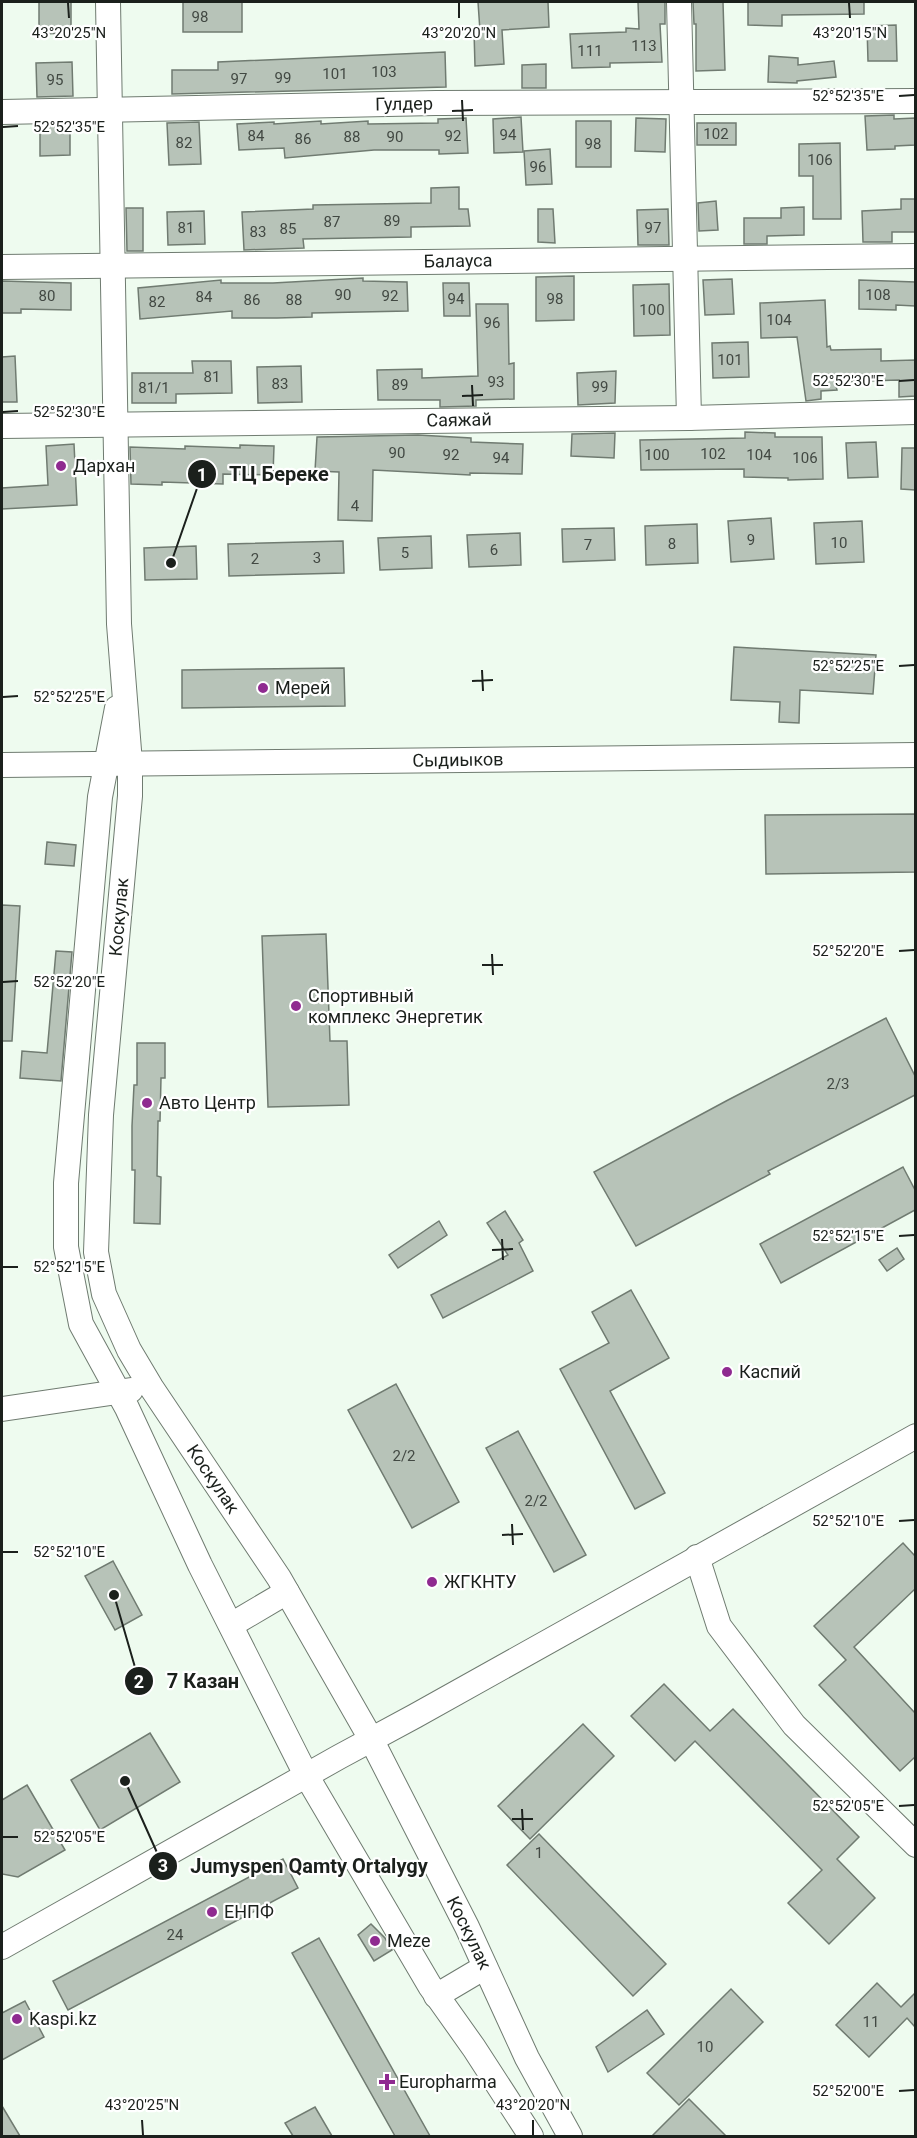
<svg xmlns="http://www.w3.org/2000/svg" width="917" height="2138" font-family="Roboto,sans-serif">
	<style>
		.building { fill: #b7c3b8; stroke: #707b71; stroke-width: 1.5 }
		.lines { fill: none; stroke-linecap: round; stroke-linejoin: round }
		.minor-casing { stroke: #6f7b70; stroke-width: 26 }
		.minor { stroke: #fff; stroke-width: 24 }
		.ticks { fill: none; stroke: #1b201c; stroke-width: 2 }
		.poi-dot { fill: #8f2a90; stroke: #fff; stroke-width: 2 }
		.labels { text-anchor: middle; stroke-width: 4.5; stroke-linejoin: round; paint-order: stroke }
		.number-label { font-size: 15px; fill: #424943 }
		.street-label { font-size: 18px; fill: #1b201c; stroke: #fff }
		.poi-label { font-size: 18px; fill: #1b201c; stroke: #fff; text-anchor: start }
		.ticks-label { font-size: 15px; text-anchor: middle; fill: #1b201c; stroke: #fff; stroke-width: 4.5; stroke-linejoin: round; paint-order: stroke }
		.leader { fill: none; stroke: #1b201c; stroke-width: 2 }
		.callout-dot { fill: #1b201c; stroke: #fff; stroke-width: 2 }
		.mark-label { font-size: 18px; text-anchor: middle; font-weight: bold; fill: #fff }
		.callout-label { font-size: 20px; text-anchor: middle; font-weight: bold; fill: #1b201c; stroke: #fff; stroke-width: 4.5; stroke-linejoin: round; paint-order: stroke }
	</style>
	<rect width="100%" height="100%" fill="#eefbef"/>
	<g class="building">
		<polygon points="39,2 71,2 71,33 39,34"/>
		<rect x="183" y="2" width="59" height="30"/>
		<polygon points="478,2 548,2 549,27 502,30 504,64 475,66 474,31 480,31"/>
		<polygon points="638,2 665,2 665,24 660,24 662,62 610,63 610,67 572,68 570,34 626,32 626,28 639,29"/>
		<polygon points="693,2 723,2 725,70 696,71 696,24 694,24"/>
		<polygon points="748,2 864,2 864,14 782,15 782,26 748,25"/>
		<polygon points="896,25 897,61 868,61 867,26"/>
		<polygon points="445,52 446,87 172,94 172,70 218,70 218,62"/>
		<polygon points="769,56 798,58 798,65 834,61 836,77 797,81 797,83 768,82"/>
		<polygon points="72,62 73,96 37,97 36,63"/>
		<polygon points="546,64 546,88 522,88 522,65"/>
		<polygon points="894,115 894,119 915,118 915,145 895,146 895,149 867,150 865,116"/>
		<polygon points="521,117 523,152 494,153 493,119"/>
		<polygon points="466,118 468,153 439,154 439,150 374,150 285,158 284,148 239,150 237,124 274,122 274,124 321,121 321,124 368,121 368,124 438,123 438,119"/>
		<polygon points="636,118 666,119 665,152 635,151"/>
		<rect x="576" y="121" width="35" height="46"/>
		<polygon points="199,122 201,164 169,165 167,123"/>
		<rect x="697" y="123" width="39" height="22"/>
		<polygon points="70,125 70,155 40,156 40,126"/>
		<polygon points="840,143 841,219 813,219 813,176 799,176 799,144"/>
		<polygon points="550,149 552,184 526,185 524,151"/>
		<polygon points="459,187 459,209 468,209 470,226 411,227 411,237 303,239 304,248 244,250 242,212 313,209 313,205 431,203 431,188"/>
		<polygon points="901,199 915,199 915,232 892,232 892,242 863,242 862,211 901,209"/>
		<polygon points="716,201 718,230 699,231 698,203"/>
		<polygon points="804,207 804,235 767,236 767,244 744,244 744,218 781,218 781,208"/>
		<polygon points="126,208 143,208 143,251 127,251"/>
		<polygon points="538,209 553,209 555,243 538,242"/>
		<polygon points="668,209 669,245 638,245 637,210"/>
		<polygon points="204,211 205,244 168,245 167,212"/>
		<polygon points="574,276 574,320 536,321 536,277"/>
		<polygon points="363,278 363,281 407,282 408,311 312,313 312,317 277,318 232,318 232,311 140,319 138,288 221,280 221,283 273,283"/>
		<polygon points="732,279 734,314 705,315 703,280"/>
		<polygon points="859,280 915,282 915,306 896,305 896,310 859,309"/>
		<polygon points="2,281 71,283 71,310 21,309 21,313 2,313"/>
		<polygon points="443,283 469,283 470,316 444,316"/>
		<polygon points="669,284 670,335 634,336 633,285"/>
		<polygon points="825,300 827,347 830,346 831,350 881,349 881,361 915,360 915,396 899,397 899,380 835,382 837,390 821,391 821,399 806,401 797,337 761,338 760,303"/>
		<polygon points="476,304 508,304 509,364 514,363 514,399 476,400 476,406 440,407 440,400 378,400 377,370 422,369 422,378 478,376"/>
		<polygon points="748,342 749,377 713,378 712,343"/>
		<polygon points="15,356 17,402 2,402 2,357"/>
		<polygon points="192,361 231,361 232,393 176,394 176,403 132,403 132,373 193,373"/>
		<polygon points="301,366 302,402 258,403 257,367"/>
		<polygon points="616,371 615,403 578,405 577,373"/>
		<polygon points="745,432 775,433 775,437 822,437 823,479 788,480 788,478 744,477 744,469 641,470 640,440 745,438"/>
		<polygon points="615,433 614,458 571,456 572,434"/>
		<polygon points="418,435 471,438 471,442 523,444 522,474 470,473 470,475 373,470 372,521 338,520 339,472 315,471 317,437"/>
		<polygon points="876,442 878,477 848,478 846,443"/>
		<polygon points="74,444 77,505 2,509 2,488 48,485 46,446"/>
		<polygon points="240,445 274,446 273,475 223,474 223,484 162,482 162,485 131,484 130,447 185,449 185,446 240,448"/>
		<polygon points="902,448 915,448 915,490 901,489"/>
		<polygon points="771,518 774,559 731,562 728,521"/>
		<polygon points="862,521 864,562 816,564 814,523"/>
		<polygon points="697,524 698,563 646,565 645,526"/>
		<polygon points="614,528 615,560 563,562 562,529"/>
		<polygon points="520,533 521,565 469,567 467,535"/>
		<polygon points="431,536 432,568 380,570 378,538"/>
		<polygon points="343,541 344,573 229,576 228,544"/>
		<polygon points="196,546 197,579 145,580 144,548"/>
		<polygon points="734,647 876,655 873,694 800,690 799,723 779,722 780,702 731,700"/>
		<polygon points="344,668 345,706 182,708 182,670"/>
		<polygon points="915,814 915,872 766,874 765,815"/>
		<polygon points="47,842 76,845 74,866 45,864"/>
		<polygon points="2,905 20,906 12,1041 2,1041"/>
		<polygon points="326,934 330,1041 347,1041 349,1105 268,1107 262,936"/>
		<polygon points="56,951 72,952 61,1081 20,1078 22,1051 47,1053"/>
		<polygon points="886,1018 915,1076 915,1095 768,1171 770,1174 636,1246 594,1172 728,1100"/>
		<polygon points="137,1043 165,1043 165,1078 161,1078 160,1121 158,1121 157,1176 161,1177 160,1224 134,1223 135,1170 132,1170 132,1126 134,1085 137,1085"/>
		<polygon points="903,1167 915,1190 915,1210 781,1283 760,1244"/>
		<polygon points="505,1211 523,1240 519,1243 533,1271 443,1318 431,1295 508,1255 487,1223"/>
		<polygon points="439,1221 447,1235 398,1268 389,1255"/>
		<polygon points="897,1248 904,1259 887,1271 879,1260"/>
		<polygon points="631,1290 669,1358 610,1391 665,1493 635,1509 560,1369 609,1343 592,1312"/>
		<polygon points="396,1384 459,1502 412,1528 348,1410"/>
		<polygon points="518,1431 586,1555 554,1572 486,1448"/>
		<polygon points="903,1543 915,1556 915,1589 854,1647 915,1713 915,1757 900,1771 819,1685 846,1660 814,1626"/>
		<polygon points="113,1561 142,1615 115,1630 85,1576"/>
		<polygon points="664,1684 710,1731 733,1709 859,1837 837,1859 875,1898 829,1944 788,1903 822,1870 695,1741 675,1761 631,1716"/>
		<polygon points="583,1724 614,1756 530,1839 498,1806"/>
		<polygon points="150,1733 180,1782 100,1830 71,1780"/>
		<polygon points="27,1785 65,1850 18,1877 2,1874 2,1800"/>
		<polygon points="539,1834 666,1964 633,1996 507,1865"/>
		<polygon points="283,1859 298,1888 68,2010 53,1981"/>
		<polygon points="371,1924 385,1938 392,1950 374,1961 358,1935"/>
		<polygon points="319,1938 430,2136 395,2136 292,1953"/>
		<polygon points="877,1983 901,2007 915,1993 915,2027 907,2018 869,2057 836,2025"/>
		<polygon points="731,1989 763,2022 679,2105 647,2073"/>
		<polygon points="25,2001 44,2037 2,2060 2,2013"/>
		<polygon points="647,2010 664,2034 608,2072 596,2047"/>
		<polygon points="689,2099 726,2136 652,2136"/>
		<polygon points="2,2106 20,2136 2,2136"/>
		<polygon points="315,2107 332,2136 293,2136 285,2123"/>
	</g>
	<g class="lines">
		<g class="minor-casing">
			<g id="minor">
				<polyline points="108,2 119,624 130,763 130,796 101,1115 96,1252 104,1294 129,1350 151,1387 279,1578 371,1739 467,1927 527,2058 570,2136"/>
				<polyline points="679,2 689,418"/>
				<polyline points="2,112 436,103 916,101"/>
				<polyline points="2,267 916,256"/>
				<polyline points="2,426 689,418 916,412"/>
				<polyline points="117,708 100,797 66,1183 66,1247 81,1324 127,1408 200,1565 306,1775 430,1986 474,2048 531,2136"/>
				<polyline points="2,765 916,755"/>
				<polyline points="2,1409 131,1390"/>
				<polyline points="697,1557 719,1626 794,1725 916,1845"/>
				<polyline points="231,1625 287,1592"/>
				<polyline points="2,1947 339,1757 415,1716 916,1436"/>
				<polyline points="436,1996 485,1967"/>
			</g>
		</g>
		<use href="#minor" class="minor"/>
	</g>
	<path class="ticks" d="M 68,3 L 69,18M 459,3 L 459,18M 849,3 L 850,18M 899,96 L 914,95M 462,100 L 463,121M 452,111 L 473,110M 3,127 L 18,126M 899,381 L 914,380M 472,385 L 473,406M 462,396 L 483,395M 3,412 L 18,411M 899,666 L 914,665M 482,670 L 483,691M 472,681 L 493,680M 3,697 L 18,696M 899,951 L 914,950M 492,954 L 493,975M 482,965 L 503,965M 3,982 L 18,981M 899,1236 L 914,1235M 502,1239 L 503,1260M 492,1250 L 513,1249M 3,1267 L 18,1267M 899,1521 L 914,1520M 512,1524 L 513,1545M 502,1535 L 523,1534M 3,1552 L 18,1552M 899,1806 L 914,1805M 522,1809 L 523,1830M 512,1819 L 533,1819M 3,1837 L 18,1837M 899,2091 L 914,2090M 142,2120 L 143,2135M 533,2120 L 533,2135"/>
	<g class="poi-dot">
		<circle cx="61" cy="466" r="6"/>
		<circle cx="263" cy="688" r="6"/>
		<circle cx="296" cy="1006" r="6"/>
		<circle cx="147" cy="1103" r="6"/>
		<circle cx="727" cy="1372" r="6"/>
		<circle cx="432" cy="1582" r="6"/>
		<circle cx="212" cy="1912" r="6"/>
		<circle cx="375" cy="1941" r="6"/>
		<circle cx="17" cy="2019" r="6"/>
		<path d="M384 2073h6v6h6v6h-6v6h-6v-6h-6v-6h6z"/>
	</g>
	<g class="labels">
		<g class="number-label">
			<text x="200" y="22">98</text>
			<text x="644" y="51">113</text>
			<text x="590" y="56">111</text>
			<text x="384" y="77">103</text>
			<text x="335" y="79">101</text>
			<text x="283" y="83">99</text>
			<text x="239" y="84">97</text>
			<text x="55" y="85">95</text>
			<text x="716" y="139">102</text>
			<text x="508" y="140">94</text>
			<text x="256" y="141">84</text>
			<text x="453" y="141">92</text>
			<text x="352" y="142">88</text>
			<text x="395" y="142">90</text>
			<text x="303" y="144">86</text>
			<text x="184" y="148">82</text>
			<text x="593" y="149">98</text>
			<text x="820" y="165">106</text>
			<text x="538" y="172">96</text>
			<text x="392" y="226">89</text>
			<text x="332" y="227">87</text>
			<text x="186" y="233">81</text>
			<text x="653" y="233">97</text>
			<text x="288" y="234">85</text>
			<text x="258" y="237">83</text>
			<text x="343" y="300">90</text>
			<text x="878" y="300">108</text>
			<text x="47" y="301">80</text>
			<text x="390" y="301">92</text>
			<text x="204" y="302">84</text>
			<text x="456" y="304">94</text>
			<text x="555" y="304">98</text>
			<text x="252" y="305">86</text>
			<text x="294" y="305">88</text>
			<text x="157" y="307">82</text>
			<text x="652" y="315">100</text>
			<text x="779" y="325">104</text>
			<text x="492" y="328">96</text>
			<text x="730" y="365">101</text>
			<text x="212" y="382">81</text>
			<text x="496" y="387">93</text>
			<text x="280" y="389">83</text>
			<text x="400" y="390">89</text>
			<text x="600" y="392">99</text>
			<text x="154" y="393">81/1</text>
			<text x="397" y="458">90</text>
			<text x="713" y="459">102</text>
			<text x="451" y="460">92</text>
			<text x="657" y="460">100</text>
			<text x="759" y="460">104</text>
			<text x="501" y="463">94</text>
			<text x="805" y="463">106</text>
			<text x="355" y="511">4</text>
			<text x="751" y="545">9</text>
			<text x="839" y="548">10</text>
			<text x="672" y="549">8</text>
			<text x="588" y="550">7</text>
			<text x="494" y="555">6</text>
			<text x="405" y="558">5</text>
			<text x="317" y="563">3</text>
			<text x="255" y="564">2</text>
			<text x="838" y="1089">2/3</text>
			<text x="404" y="1461">2/2</text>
			<text x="536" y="1506">2/2</text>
			<text x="539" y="1858">1</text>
			<text x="175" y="1940">24</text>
			<text x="871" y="2027">11</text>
			<text x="705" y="2052">10</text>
		</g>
		<g class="street-label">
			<text transform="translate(404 104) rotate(-1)" y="6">Гулдер</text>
			<text transform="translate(458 261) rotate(-1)" y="6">Балауса</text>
			<text transform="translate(459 420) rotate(-1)" y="6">Саяжай</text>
			<text transform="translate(458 760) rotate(-1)" y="6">Сыдиыков</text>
			<text transform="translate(119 917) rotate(-85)" y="6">Коскулак</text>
			<text transform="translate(213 1479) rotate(56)" y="6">Коскулак</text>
			<text transform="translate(469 1933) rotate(64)" y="6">Коскулак</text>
		</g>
		<g class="poi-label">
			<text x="73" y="472">Дархан</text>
			<text x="275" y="694">Мерей</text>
			<text x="308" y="1002">Спортивный<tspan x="308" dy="21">комплекс Энергетик</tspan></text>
			<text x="159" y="1109">Авто Центр</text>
			<text x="739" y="1378">Каспий</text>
			<text x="444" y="1588">ЖГКНТУ</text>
			<text x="224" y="1918">ЕНПФ</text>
			<text x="387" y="1947">Meze</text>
			<text x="29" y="2025">Kaspi.kz</text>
			<text x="399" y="2088">Europharma</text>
		</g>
	</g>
	<g class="ticks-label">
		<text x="69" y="38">43°20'25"N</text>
		<text x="459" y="38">43°20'20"N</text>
		<text x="850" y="38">43°20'15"N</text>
		<text x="848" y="101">52°52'35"E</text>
		<text x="69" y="132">52°52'35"E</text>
		<text x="848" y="386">52°52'30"E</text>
		<text x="69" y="417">52°52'30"E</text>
		<text x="848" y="671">52°52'25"E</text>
		<text x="69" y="702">52°52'25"E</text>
		<text x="848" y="956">52°52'20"E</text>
		<text x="69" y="987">52°52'20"E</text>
		<text x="848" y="1241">52°52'15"E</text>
		<text x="69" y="1272">52°52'15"E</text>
		<text x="848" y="1526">52°52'10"E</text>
		<text x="69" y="1557">52°52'10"E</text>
		<text x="848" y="1811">52°52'05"E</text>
		<text x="69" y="1842">52°52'05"E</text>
		<text x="848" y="2096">52°52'00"E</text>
		<text x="142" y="2110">43°20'25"N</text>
		<text x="533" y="2110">43°20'20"N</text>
	</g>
	<path class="leader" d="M171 563L202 474M114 1595L139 1681M125 1781L163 1866"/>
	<g class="callout-dot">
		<circle cx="171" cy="563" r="6"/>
		<circle cx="114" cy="1595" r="6"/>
		<circle cx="125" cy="1781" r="6"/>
		<circle cx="202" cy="474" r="15"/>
		<circle cx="139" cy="1681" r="15"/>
		<circle cx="163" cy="1866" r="15"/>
	</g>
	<g class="mark-label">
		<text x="202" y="481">1</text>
		<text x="139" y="1688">2</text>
		<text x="163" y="1872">3</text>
	</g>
	<g class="callout-label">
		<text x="279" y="481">ТЦ Береке</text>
		<text x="203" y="1688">7 Казан</text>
		<text x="309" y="1873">Jumyspen Qamty Ortalygy</text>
	</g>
	<rect width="917" height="2138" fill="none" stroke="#1b201c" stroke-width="6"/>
</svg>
